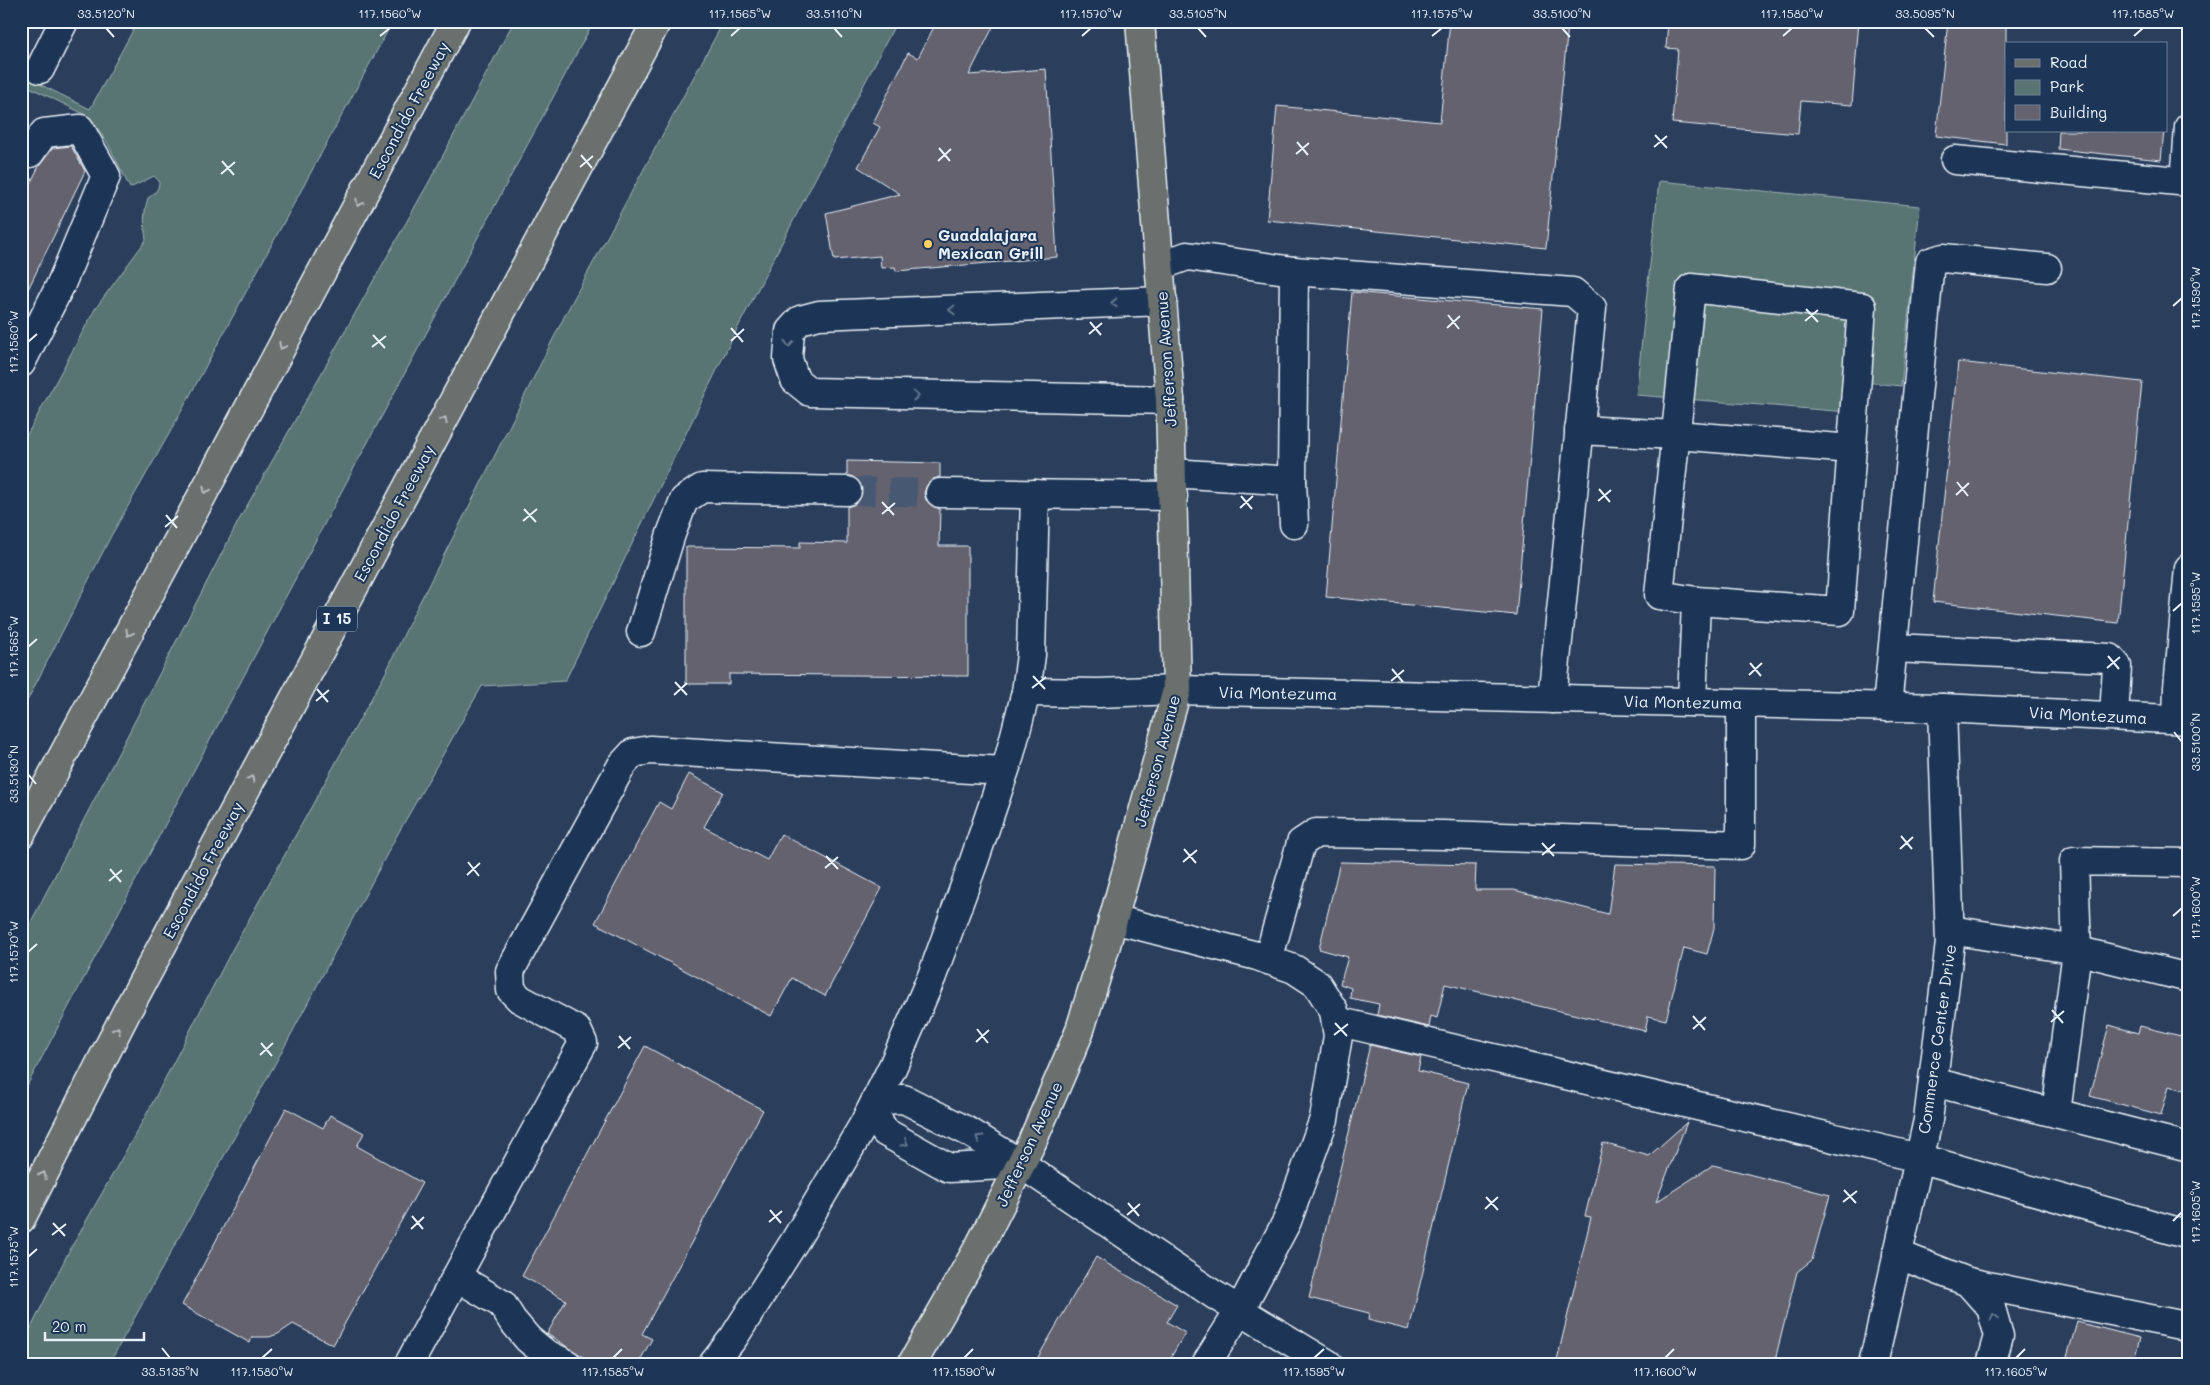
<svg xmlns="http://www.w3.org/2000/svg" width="2210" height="1385" font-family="Mali,sans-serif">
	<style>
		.green { fill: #587573; stroke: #a0b3b6 }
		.building { fill: #65626f; stroke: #e8f1f8 }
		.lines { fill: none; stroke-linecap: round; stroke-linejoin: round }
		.minor-tunnel { stroke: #475973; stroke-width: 28; stroke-dasharray: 28 14; stroke-linecap: butt }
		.minor-casing { stroke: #e8f1f8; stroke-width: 31 }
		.major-casing { stroke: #e8f1f8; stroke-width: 31 }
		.highway-casing { stroke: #e8f1f8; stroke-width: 31 }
		.minor { stroke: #1d3557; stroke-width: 28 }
		.major { stroke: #6b706d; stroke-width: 28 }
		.highway { stroke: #6b706d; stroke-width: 28 }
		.oneway { stroke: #b6bdc0 }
		.oneway2 { stroke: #64778f }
		.ticks { fill: none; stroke: #e8f1f8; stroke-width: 2 }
		.poi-dot { fill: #ffd166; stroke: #1d3557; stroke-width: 2 }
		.labels { text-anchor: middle; stroke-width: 4; stroke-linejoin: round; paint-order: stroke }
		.shield { fill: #1d3557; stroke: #abb9c8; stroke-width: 1 }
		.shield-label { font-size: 15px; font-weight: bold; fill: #e8f1f8 }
		.street-label { font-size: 16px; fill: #e8f1f8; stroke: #1d3557 }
		.poi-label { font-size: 16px; font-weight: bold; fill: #e8f1f8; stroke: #1d3557; text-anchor: start }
		.neatline { fill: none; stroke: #e8f1f8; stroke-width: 2 }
		.ticks-label { font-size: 12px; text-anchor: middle; fill: #e8f1f8 }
	</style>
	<rect width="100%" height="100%" fill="#2b3e5c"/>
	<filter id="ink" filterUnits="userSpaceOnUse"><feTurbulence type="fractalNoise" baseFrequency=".02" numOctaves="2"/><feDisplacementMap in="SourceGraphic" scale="10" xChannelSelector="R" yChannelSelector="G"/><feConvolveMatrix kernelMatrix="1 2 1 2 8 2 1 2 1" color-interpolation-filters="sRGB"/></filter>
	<g filter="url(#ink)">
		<g class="green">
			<path d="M 138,21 L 393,21 L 169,434 L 111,536 L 21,713 L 21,446 L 95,309 L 146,240 C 144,225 143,213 148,198 C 155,193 159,190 159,181 L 154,176 L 130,188 L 108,144 L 90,117 L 21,83 L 21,75 L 90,109 Z"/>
			<polygon points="514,21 594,21 354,468 21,1097 21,941 239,520 430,180"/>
			<polygon points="724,21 897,21 734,335 565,681 482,686 396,837 286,1044 109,1364 21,1364 21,1348 67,1255 145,1117 232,950 386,672 413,615 479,487 566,313"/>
			<polygon points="1659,181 1920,206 1901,386 1864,382 1860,413 1636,395"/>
		</g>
		<g class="building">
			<polygon points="937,21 996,21 969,75 1046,69 1057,257 896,271 895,267 881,268 880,256 834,260 826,213 900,194 858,167 880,127 873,123 908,53 918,58"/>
			<polygon points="1450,21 1527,21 1568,25 1546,248 1267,220 1277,106 1440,122"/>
			<polygon points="1668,21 1859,21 1852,105 1801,101 1798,134 1672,123 1678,49 1666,48"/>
			<polygon points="1948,21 2006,21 2006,144 1936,136"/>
			<polygon points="2059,131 2164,131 2161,160 2058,149"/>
			<polygon points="71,146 85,171 21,304 21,202 39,166 53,148"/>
			<polygon points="1352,292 1543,309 1516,615 1326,597"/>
			<polygon points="1958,362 2142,382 2118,623 1933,602"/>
			<polygon points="847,461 940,463 940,477 933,479 927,485 924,493 926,500 932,506 940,509 939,546 968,546 968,676 729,674 729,684 686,684 686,547 800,548 800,542 847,543 847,507 855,504 860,499 863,491 860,483 855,478 847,475"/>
			<polygon points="689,774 723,792 704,827 767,860 781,834 882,888 825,996 792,978 771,1016 595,923 659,802 671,809"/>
			<polygon points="1340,862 1476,865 1475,890 1514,890 1608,914 1615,864 1715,866 1714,928 1707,954 1684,948 1666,1020 1648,1016 1645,1031 1445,984 1437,1018 1431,1016 1429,1027 1377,1015 1379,1004 1350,998 1351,988 1340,984 1348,957 1319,949"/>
			<polygon points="2109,1025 2138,1033 2140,1026 2189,1038 2189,1091 2169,1086 2161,1115 2090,1096"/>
			<polygon points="1370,1045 1421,1057 1418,1071 1468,1083 1409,1330 1368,1320 1369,1313 1309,1298"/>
			<polygon points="645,1046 763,1110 642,1334 652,1339 638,1364 595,1364 547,1334 566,1300 522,1276"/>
			<polygon points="286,1108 323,1128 330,1115 364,1133 357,1146 422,1183 333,1345 293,1324 278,1334 269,1337 252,1337 250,1343 182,1305"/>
			<polygon points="1687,1122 1656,1202 1713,1165 1830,1195 1812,1260 1797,1272 1774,1364 1556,1364 1591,1217 1585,1216 1603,1143 1649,1156"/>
			<polygon points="1096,1257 1177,1305 1167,1322 1185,1333 1167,1364 1034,1364"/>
			<polygon points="2077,1322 2140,1338 2133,1364 2065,1364"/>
		</g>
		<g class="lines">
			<polyline class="minor-tunnel" points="847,491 940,493"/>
			<g class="minor-casing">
				<g id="minor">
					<polyline points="40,69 64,21"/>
					<polyline points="1955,160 2189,182"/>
					<polyline points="2185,182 2189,127"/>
					<polyline points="1160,266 1187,256 1294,271"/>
					<polygon points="1691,288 1862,307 1840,611 1696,601 1659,595"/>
					<polyline points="1163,301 819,315 800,320 790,331 788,359 795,380 810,392 1170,400"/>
					<polyline points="21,363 61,284 106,176 80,129 44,133 30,153"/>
					<polyline points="1579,430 1676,435 1852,449"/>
					<polyline points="1172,473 1292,481"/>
					<polyline points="940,493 1173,496"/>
					<polyline points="1294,524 1292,481 1294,271 1573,292 1592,308 1552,699"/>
					<polyline points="641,632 671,534 684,500 702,488 847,491"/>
					<polyline points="1893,648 2110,658 2117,666 2114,716"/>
					<polyline points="1026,692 1098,693 1177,690 1942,708 2189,720"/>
					<polyline points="1692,702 1696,601"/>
					<polyline points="1887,707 1930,262 1943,258 2047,268"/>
					<polyline points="2177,719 2178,687 2189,568"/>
					<polyline points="1113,919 1257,956 1294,969 1317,984 1334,1011 1338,1036 1324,1119 1287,1221 1240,1310 1206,1364"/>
					<polyline points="1950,930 2071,949 2189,978"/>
					<polyline points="1268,960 1301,843 1316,833 1443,835 1741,845 1741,704"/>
					<polyline points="1336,1021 1919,1158 2189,1235"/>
					<polyline points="1933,1082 2189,1147"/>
					<polyline points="876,1100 904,1099 969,1132 1021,1164 1213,1294 1328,1364"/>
					<polyline points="872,1110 885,1132 949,1168 1021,1164"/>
					<polyline points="2056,1113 2077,951 2074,861 2189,863"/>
					<polyline points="1897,1254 1968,1282 1991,1308 1999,1336 1991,1364"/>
					<polyline points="457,1277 502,1304 512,1320 528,1339 545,1353 567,1364"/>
					<polyline points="1968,1282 2180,1325 2189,1329"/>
					<polyline points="409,1364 583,1043 577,1030 520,999 511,990 510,971 622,765 633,753 650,750 1004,771"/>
					<polyline points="713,1364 734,1337 796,1239 864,1124 893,1066 932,976 974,861 1009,758 1026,692 1031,655 1035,494"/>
					<polyline points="1873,1364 1928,1120 1950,943 1942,708"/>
				</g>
			</g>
			<g class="major-casing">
				<polyline id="major" points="912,1364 980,1245 1032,1142 1079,1033 1106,945 1177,690 1170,400 1140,21"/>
			</g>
			<g class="highway-casing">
				<g id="highway">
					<polyline points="21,834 456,21"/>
					<polyline points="21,1219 126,1013 657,21"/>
				</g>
			</g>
			<use href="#minor" class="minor"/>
			<use href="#major" class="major"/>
			<use href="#highway" class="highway"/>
		</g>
		<defs><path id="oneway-chevron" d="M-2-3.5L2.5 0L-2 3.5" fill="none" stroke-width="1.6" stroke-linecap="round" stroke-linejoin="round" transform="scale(1.25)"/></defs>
		<g class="oneway">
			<use href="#oneway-chevron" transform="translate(359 203) rotate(118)"/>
			<use href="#oneway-chevron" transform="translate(282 346) rotate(118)"/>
			<use href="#oneway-chevron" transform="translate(444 420) rotate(-62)"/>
			<use href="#oneway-chevron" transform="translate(206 490) rotate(118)"/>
			<use href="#oneway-chevron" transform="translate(129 633) rotate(118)"/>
			<use href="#oneway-chevron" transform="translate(251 779) rotate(-62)"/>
			<use href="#oneway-chevron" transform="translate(117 1030) rotate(-63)"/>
			<use href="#oneway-chevron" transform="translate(43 1175) rotate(-63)"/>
		</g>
		<g class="oneway2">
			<use href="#oneway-chevron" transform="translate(1114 303) rotate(178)"/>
			<use href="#oneway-chevron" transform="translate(952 310) rotate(178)"/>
			<use href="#oneway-chevron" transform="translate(789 344) rotate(95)"/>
			<use href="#oneway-chevron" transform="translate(916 396) rotate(1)"/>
			<use href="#oneway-chevron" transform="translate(979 1138) rotate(-148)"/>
			<use href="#oneway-chevron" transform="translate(905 1143) rotate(30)"/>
			<use href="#oneway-chevron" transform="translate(1994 1317) rotate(-105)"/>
		</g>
	</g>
	<path class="ticks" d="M 106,28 L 114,37M 834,28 L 842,37M 1198,28 L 1206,37M 1562,28 L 1570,37M 1925,28 L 1934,37M 380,36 L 390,28M 731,36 L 740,28M 1082,36 L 1091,28M 1432,36 L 1442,28M 1783,36 L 1792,28M 2134,36 L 2143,28M 1655,135 L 1667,148M 1297,142 L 1308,155M 1654,147 L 1667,136M 939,148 L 950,161M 1296,154 L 1309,143M 581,155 L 592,168M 222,161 L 234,175M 938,161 L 951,149M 580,167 L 593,156M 221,174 L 235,162M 2173,306 L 2182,298M 1806,309 L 1818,322M 1448,315 L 1459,329M 1805,321 L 1818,310M 1090,322 L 1101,335M 731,328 L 743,342M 1447,328 L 1460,316M 1089,334 L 1102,323M 373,335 L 385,348M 731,341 L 744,329M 28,342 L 37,334M 372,347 L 386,336M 1957,482 L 1968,496M 1599,489 L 1610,502M 1956,495 L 1969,483M 1241,496 L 1252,509M 1598,501 L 1611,490M 882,502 L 894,515M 1240,508 L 1253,496M 524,509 L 536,522M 882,514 L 895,503M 166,515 L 177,528M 523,521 L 537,509M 165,527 L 178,516M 2173,611 L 2182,603M 28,647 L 37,639M 2108,656 L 2119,669M 1750,663 L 1761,676M 2107,668 L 2120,657M 1392,669 L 1403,682M 1749,675 L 1762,663M 1033,676 L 1045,689M 1391,681 L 1404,670M 675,682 L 687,695M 1032,688 L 1046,677M 317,689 L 328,702M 674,695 L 687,683M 316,701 L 329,690M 2174,732 L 2182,742M 28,774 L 36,784M 1901,836 L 1912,849M 1542,843 L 1554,856M 1184,849 L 1196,863M 1900,849 L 1913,837M 1542,855 L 1555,844M 826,856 L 838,869M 468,862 L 479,876M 1183,862 L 1197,850M 825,868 L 838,857M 110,869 L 121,882M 467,875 L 480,863M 109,881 L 122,870M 2173,916 L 2182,908M 28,952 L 37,944M 2052,1010 L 2063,1023M 1693,1016 L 1705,1030M 2051,1022 L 2064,1011M 1335,1023 L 1347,1036M 977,1029 L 988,1043M 1693,1029 L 1706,1017M 1334,1035 L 1348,1024M 619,1036 L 630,1049M 976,1042 L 989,1030M 261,1043 L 272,1056M 618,1048 L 631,1037M 260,1055 L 273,1043M 1844,1190 L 1856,1203M 1486,1197 L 1498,1210M 1843,1202 L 1857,1191M 1128,1203 L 1139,1216M 1485,1209 L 1498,1197M 770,1210 L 781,1223M 1127,1215 L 1140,1204M 412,1216 L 423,1229M 2173,1221 L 2182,1212M 769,1222 L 782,1211M 53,1223 L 65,1236M 411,1229 L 424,1217M 52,1235 L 66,1224M 28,1257 L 37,1249M 162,1348 L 170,1358M 262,1358 L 272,1349M 613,1358 L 622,1349M 964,1358 L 973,1349M 1314,1358 L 1324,1349M 1665,1358 L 1674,1349M 2016,1358 L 2025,1349"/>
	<circle class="poi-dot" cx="928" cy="244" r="5"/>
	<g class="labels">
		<rect class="shield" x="317" y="606.5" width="40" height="25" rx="4"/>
		<g class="shield-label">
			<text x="337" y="624">I 15</text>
		</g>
		<g class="street-label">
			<text transform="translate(409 110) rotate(-62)" y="6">Escondido Freeway</text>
			<text transform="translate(1166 359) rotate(-94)" y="6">Jefferson Avenue</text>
			<text transform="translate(394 513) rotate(-62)" y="6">Escondido Freeway</text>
			<text transform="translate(1278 693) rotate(1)" y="6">Via Montezuma</text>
			<text transform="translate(1683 702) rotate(1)" y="6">Via Montezuma</text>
			<text transform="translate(2088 715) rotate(3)" y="6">Via Montezuma</text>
			<text transform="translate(1157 761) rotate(-75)" y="6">Jefferson Avenue</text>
			<text transform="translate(203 870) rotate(-62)" y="6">Escondido Freeway</text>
			<text transform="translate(1937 1039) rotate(-82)" y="6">Commerce Center Drive</text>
			<text transform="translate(1029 1144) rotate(-65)" y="6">Jefferson Avenue</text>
		</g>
		<g class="poi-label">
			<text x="938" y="241">Guadalajara<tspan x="938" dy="18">Mexican Grill</tspan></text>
		</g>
	</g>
	<rect width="2210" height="1385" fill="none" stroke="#1d3557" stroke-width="55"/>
	<rect x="2005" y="42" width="162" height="90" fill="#1d3557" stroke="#6e8097"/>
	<rect x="2015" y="59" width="25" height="8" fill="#6b706d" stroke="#6e8097"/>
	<text x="2050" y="68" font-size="15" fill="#e8f1f8">Road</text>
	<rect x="2015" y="80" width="25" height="15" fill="#587573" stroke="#6e8097"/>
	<text x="2050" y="92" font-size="15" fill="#e8f1f8">Park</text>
	<rect x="2015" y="105" width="25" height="15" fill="#65626f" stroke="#6e8097"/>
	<text x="2050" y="118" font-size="15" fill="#e8f1f8">Building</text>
	<path d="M45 1332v8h99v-8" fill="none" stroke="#e8f1f8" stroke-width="2.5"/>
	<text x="52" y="1332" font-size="15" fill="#e8f1f8" stroke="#1d3557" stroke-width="4" paint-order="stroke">20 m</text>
	<rect x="28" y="28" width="2154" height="1330" class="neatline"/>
	<g class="ticks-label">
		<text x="106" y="18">33.5120°N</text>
		<text x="390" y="18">117.1560°W</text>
		<text x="740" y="18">117.1565°W</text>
		<text x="834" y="18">33.5110°N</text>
		<text x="1091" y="18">117.1570°W</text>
		<text x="1198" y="18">33.5105°N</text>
		<text x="1442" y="18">117.1575°W</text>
		<text x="1562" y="18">33.5100°N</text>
		<text x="1792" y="18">117.1580°W</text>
		<text x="1925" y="18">33.5095°N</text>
		<text x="2143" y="18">117.1585°W</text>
		<text transform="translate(2196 298) rotate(-90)" y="4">117.1590°W</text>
		<text transform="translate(14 342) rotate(-90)" y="4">117.1560°W</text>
		<text transform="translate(2196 603) rotate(-90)" y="4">117.1595°W</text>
		<text transform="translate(14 647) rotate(-90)" y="4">117.1565°W</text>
		<text transform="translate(2196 742) rotate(-90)" y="4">33.5100°N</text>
		<text transform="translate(14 774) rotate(-90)" y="4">33.5130°N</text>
		<text transform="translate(2196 908) rotate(-90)" y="4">117.1600°W</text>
		<text transform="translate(14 952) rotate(-90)" y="4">117.1570°W</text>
		<text transform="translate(2196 1212) rotate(-90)" y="4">117.1605°W</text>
		<text transform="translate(14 1257) rotate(-90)" y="4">117.1575°W</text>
		<text x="170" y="1376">33.5135°N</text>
		<text x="262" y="1376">117.1580°W</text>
		<text x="613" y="1376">117.1585°W</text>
		<text x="964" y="1376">117.1590°W</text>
		<text x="1314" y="1376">117.1595°W</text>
		<text x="1665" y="1376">117.1600°W</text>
		<text x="2016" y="1376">117.1605°W</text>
	</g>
</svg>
